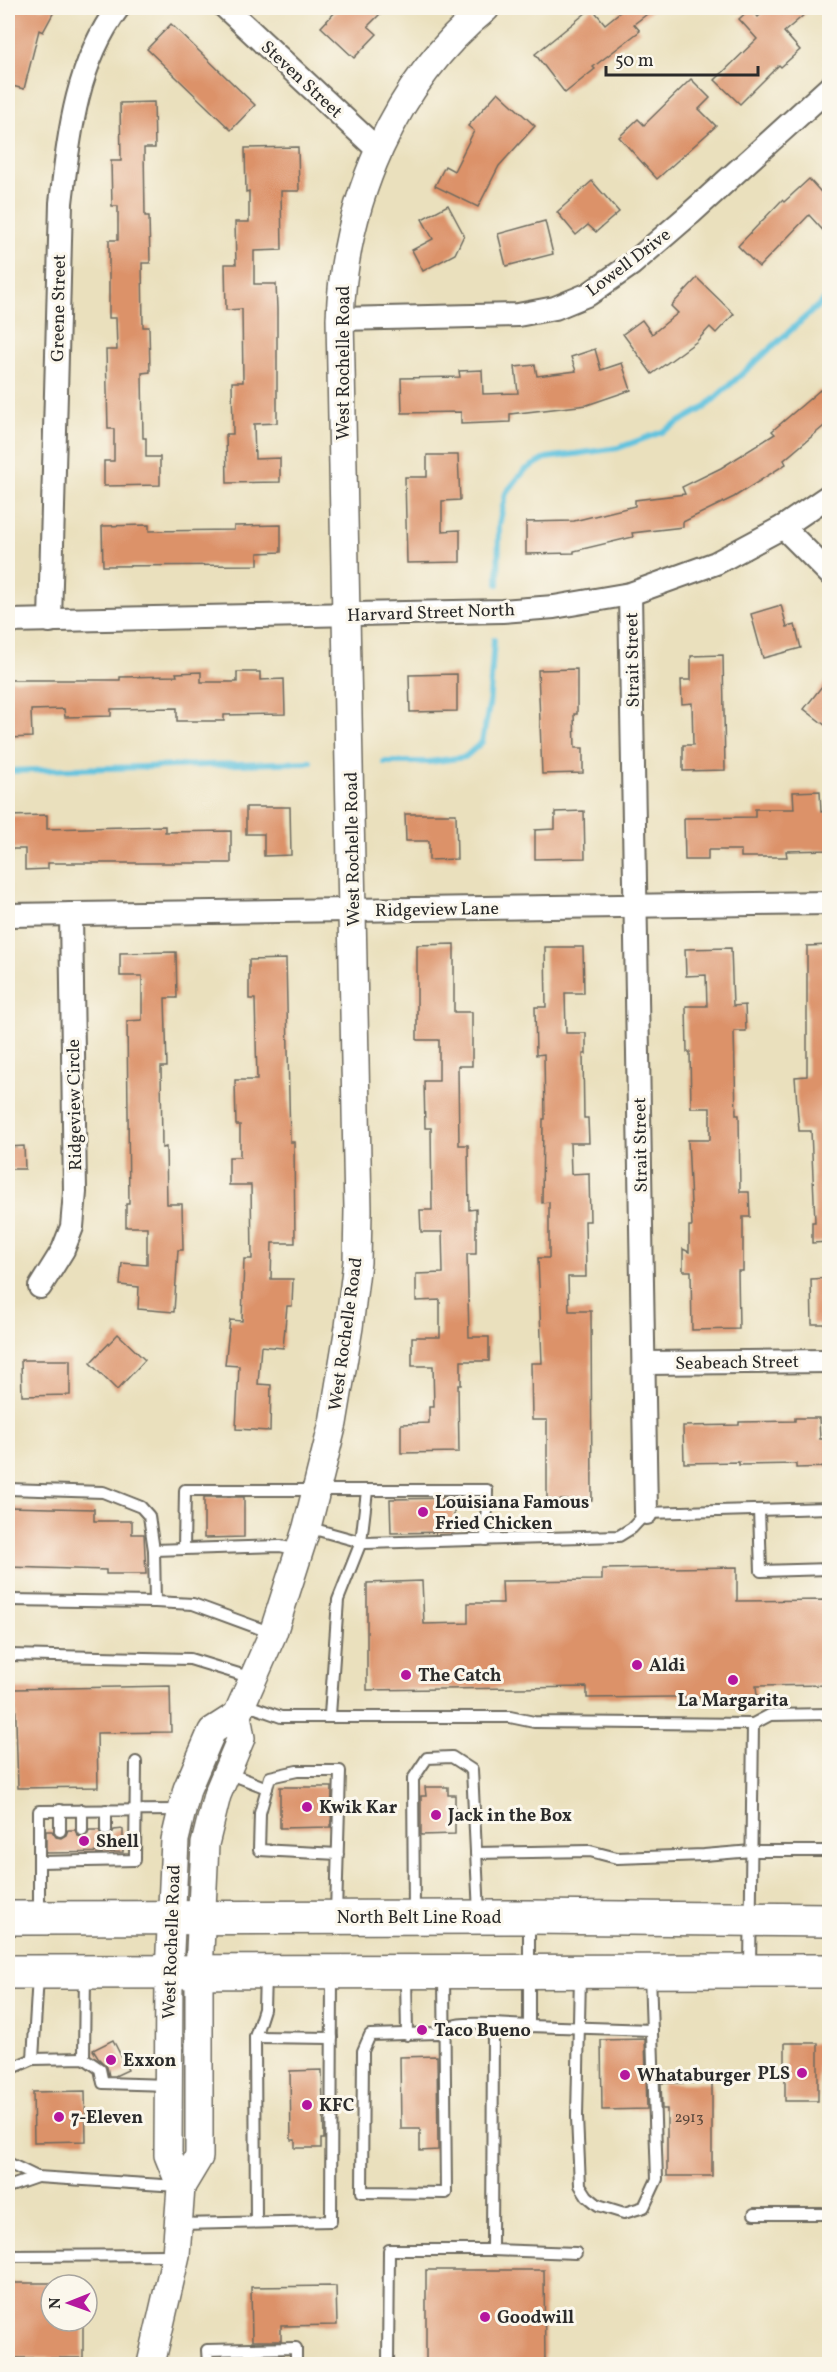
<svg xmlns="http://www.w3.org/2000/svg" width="837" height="2372" font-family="Vollkorn,serif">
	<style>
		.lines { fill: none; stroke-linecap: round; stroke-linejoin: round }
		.stream { stroke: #60c2de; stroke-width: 6 }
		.building { fill: #dc9269 }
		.service-casing { stroke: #6e6a5e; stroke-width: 14 }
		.minor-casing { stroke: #6e6a5e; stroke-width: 26 }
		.tertiary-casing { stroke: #6e6a5e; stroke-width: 30 }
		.primary-casing { stroke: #6e6a5e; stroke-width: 36 }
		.service { stroke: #fff; stroke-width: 10 }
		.minor { stroke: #fff; stroke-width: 22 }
		.tertiary { stroke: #fff; stroke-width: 27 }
		.primary { stroke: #fff; stroke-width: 33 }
		.poi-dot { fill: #b5179e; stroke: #fbf7ec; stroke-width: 2 }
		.labels { text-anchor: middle; stroke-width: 6; stroke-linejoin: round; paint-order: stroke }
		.number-label { font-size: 15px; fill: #57453a }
		.street-label { font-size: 18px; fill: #2b2b2b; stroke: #fbf7ec }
		.poi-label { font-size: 18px; font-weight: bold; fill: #2b2b2b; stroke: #fbf7ec; text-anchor: start }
	</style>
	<rect width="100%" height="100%" fill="#fbf7ec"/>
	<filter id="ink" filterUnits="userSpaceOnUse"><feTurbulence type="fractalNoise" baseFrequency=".0167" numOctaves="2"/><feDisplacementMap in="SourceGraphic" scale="12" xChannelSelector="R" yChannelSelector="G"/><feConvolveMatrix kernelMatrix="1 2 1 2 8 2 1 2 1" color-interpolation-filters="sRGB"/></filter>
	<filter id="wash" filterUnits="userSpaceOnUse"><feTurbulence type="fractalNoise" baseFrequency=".008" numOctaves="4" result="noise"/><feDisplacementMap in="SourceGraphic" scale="24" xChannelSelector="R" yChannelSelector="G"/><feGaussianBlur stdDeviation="1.35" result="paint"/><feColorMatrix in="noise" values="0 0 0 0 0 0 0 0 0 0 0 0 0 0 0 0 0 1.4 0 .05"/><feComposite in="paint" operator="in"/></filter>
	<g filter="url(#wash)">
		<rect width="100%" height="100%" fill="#eae0bd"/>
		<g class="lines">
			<g class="stream">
				<polyline points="498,584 499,525 506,493 525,470 546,458 618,448 662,432 704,408 830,295"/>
				<polyline points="384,762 429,762 465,757 482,742 489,706 494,640"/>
				<polyline points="8,771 310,762"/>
			</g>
		</g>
		<g id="blocks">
			<g class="building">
				<polygon points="8,8 56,8 43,32 39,30 24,89 8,85"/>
				<polygon points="339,8 386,8 368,26 377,34 354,58 321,27"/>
				<polygon points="592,8 605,24 625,8 655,8 634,24 640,31 593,67 595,69 565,93 535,54"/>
				<polygon points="751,8 758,17 768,8 812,8 784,32 800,50 781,67 779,65 740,104 715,80 757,39 739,19"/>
				<polygon points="171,24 255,105 231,130 147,49"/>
				<polygon points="691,79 710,98 699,109 716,126 657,179 619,137 638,119 644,125"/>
				<polygon points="498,92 535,126 499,166 478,207 435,186 445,166 454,171 474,131 468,126"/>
				<polygon points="154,102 155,148 144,148 145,216 149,216 150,263 142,263 143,327 149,327 150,372 142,373 143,438 146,438 146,457 160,457 160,485 104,486 104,461 114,461 114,429 108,429 106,350 117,350 116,318 109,318 109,240 118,240 118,206 112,206 111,161 121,161 120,103"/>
				<polygon points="298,147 299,191 281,191 282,250 254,251 254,284 276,284 277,309 277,423 254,424 255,459 280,458 280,482 227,483 226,434 233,434 232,382 243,382 242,309 226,310 225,264 236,264 235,222 249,222 249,191 246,192 245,148"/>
				<polygon points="809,179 830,202 830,238 809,215 759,267 738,246 782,200 784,202"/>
				<polygon points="592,181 619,212 596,232 588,225 576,235 557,212"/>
				<polygon points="448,205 464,235 455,254 423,271 412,250 433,239 422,219"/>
				<polygon points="545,221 553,254 506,266 498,234"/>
				<polygon points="697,278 734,314 716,333 710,327 696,342 652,374 623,334 642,320 652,334 678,313 671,306"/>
				<polygon points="595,349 601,370 622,363 631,390 587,405 510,414 510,422 461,424 461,412 402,413 401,378 460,377 459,371 482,370 483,394 518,393 515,367 535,365 537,376 576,371 571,357"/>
				<polygon points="820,390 830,401 830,421 784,460 786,464 734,497 683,522 683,527 632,533 633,537 574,551 574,553 526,554 526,522 574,521 635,506 635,500 685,494 682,487 721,468 775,434 772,431"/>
				<polygon points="427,455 458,455 460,500 442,501 442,531 460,530 460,562 407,563 405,477 427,477"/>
				<polygon points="149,525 149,531 234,530 234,526 281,525 281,552 258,553 258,565 103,566 102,526"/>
				<polygon points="781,605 787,627 795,625 801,648 763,658 751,614"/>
				<polygon points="723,655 725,770 683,771 683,745 693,745 692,703 682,704 681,680 691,680 691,656"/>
				<polygon points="577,669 577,714 574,714 575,748 583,748 583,773 542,774 538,670"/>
				<polygon points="201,672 201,682 237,682 237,672 260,672 260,680 284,679 285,714 224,715 224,721 177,721 177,708 111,709 111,716 65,717 64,709 31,710 32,737 9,738 8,680 120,680 120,677 177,676 176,673"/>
				<polygon points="457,674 457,711 410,712 409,675"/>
				<polygon points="830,676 830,729 804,709"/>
				<polygon points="820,791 821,812 830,811 830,850 786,851 787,857 741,857 741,850 708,850 708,860 685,860 684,818 755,817 755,809 794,809 793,792"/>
				<polygon points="246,807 290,807 291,855 264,856 264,834 246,834"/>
				<polygon points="584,811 585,858 535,859 535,830 555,829 555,812"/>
				<polygon points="405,814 456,814 457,859 429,860 429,841 406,841"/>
				<polygon points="47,815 47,829 165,826 165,832 231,831 231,863 48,863 48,869 25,870 25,849 8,849 8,816"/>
				<polygon points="454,944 454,1012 472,1012 472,1066 458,1066 459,1145 468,1145 469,1210 476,1209 476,1254 467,1254 469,1337 489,1337 489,1361 461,1361 461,1385 458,1385 459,1452 401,1453 401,1424 429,1423 429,1407 434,1407 433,1366 412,1366 412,1337 440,1337 440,1300 416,1301 416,1274 443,1273 442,1232 421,1232 420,1210 432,1210 431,1128 425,1128 424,1081 439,1081 439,1040 417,1040 417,945"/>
				<polygon points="830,945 830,1242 812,1243 812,1222 815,1222 811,1131 799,1131 795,1077 807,1076 807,946"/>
				<polygon points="545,947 583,947 584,993 565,993 566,1033 586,1033 586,1054 583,1054 584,1118 588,1118 589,1143 570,1143 571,1174 589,1173 590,1221 585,1221 586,1277 568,1277 569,1311 591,1311 592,1500 547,1500 547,1420 532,1420 531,1363 542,1363 538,1258 549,1258 549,1202 542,1203 543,1119 545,1119 544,1054 536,1055 535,1007 546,1007"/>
				<polygon points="731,948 733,1006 745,1005 746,1031 734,1031 736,1115 739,1115 740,1192 749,1192 750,1217 743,1217 743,1271 738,1271 739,1329 692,1330 691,1271 683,1271 683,1249 689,1252 689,1226 692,1226 688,1140 710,1140 710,1108 691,1108 690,1052 687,1052 686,1006 707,1006 706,975 686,976 685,949"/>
				<polygon points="176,952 177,998 165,998 167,1067 161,1067 162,1148 166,1147 167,1204 182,1204 183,1250 178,1250 174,1312 138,1309 139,1287 120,1285 122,1263 147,1265 147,1227 126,1227 126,1204 129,1204 127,1021 142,1020 142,976 120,976 120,953"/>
				<polygon points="286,959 290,1142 294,1142 295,1243 272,1243 271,1279 293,1279 292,1306 287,1306 283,1348 261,1346 258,1384 271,1385 270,1431 236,1429 239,1366 225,1365 230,1320 242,1321 244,1259 252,1259 251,1185 229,1185 229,1157 240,1157 240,1125 236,1125 235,1080 257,1080 255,999 249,999 249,960"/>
				<polygon points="24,1146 25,1169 8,1169 8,1147"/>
				<polygon points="830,1278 830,1324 812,1324 811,1279"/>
				<polygon points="118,1334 145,1360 117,1390 90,1363"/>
				<polygon points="21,1360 70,1360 70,1395 22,1396"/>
				<polygon points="795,1418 819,1418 820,1439 830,1439 830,1467 796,1468 796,1464 739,1465 739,1462 684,1463 683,1426 739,1425 739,1422 795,1421"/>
				<polygon points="204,1497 244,1497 244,1537 204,1538"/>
				<polygon points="454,1498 454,1532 391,1533 390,1499"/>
				<polygon points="8,1507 94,1509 94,1521 132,1521 132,1534 144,1534 146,1574 106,1574 106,1570 8,1567"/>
				<polygon points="737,1567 737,1601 830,1600 830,1685 756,1686 757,1696 587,1698 587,1687 367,1690 367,1583 422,1581 424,1624 468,1623 468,1603 503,1603 502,1581 602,1580 602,1569"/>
				<polygon points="170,1686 171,1732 97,1733 98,1787 18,1788 15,1689"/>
				<polygon points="280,1787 332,1787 331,1827 280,1828"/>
				<polygon points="425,1787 448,1787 448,1795 455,1795 455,1834 421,1835 421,1796 426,1796"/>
				<polygon points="123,1829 123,1852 46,1853 46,1831 52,1831 56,1837 61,1838 66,1835 68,1830 75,1830 78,1836 83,1837 88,1834 89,1830 99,1830 102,1836 107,1837 112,1834 114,1830"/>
				<polygon points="645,2039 647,2109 602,2110 601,2040"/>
				<polygon points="113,2040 128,2070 115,2076 109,2076 107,2067 98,2058 93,2050"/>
				<rect x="785" y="2043" width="33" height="58"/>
				<polygon points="437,2056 438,2150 420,2151 420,2129 401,2129 400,2057"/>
				<polygon points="322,2070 324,2139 321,2139 321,2148 295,2148 295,2140 291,2140 290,2071"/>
				<polygon points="661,2083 712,2083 712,2176 667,2176 667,2109 662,2109"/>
				<polygon points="85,2091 86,2141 34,2142 33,2092"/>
				<polygon points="426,2270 544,2270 545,2364 426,2364"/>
				<polygon points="8,2283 51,2283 51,2321 83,2321 83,2358 8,2358"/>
				<polygon points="336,2286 337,2325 281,2326 281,2341 252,2341 251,2287"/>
				<rect x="252" y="2356" width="30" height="8"/>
			</g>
		</g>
	</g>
	<g filter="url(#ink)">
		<use href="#blocks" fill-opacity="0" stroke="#6e6a5e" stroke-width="1.5"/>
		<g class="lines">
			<g class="service-casing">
				<g id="service">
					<polyline points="8,1489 103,1492 141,1507 149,1516 154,1550 155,1602"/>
					<polyline points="759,1510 761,1571 830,1569"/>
					<polyline points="307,1527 365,1543 619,1536 632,1528 646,1513 830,1508"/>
					<polyline points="184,1549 185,1490 487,1490 486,1540"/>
					<polyline points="154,1550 280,1546 300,1550"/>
					<polyline points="8,1600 155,1602 193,1604 272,1633"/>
					<polyline points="8,1655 190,1659 252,1678"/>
					<polyline points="242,1703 281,1717 510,1717 534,1722 753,1724 750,1968"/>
					<polyline points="330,1715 338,1600 361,1542 367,1491"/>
					<polyline points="753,1724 770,1715 830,1714"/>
					<polyline points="228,1773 267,1788"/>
					<polyline points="60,1810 60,1831"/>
					<polyline points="82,1810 82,1830"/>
					<polyline points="106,1810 106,1830"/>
					<polyline points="476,1853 590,1851 617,1858 704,1855 752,1851 830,1851"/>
					<polyline points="39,1862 135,1860 136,1762"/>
					<polyline points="336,1914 340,1771 297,1771 270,1777 260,1813 259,1850 338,1854"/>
					<polyline points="414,1914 413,1779 427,1758 452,1757 472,1770 479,1913"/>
					<polyline points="39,1915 39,1811 180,1810"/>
					<polyline points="529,1920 529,2026 493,2024 492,2250 576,2253"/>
					<path d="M 444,1974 L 446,2193 L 362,2192 L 363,2051 L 370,2035 L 438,2033 C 454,2021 473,2024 493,2024"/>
					<polyline points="406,1975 407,2035"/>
					<polyline points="580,1975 577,2117 580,2185 587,2196 598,2205 624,2213 644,2207 657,2179 650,1974"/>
					<polyline points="529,2026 652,2030"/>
					<polyline points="255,2037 332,2038"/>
					<polyline points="84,2058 85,1975"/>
					<polyline points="33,2059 84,2058 100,2069 103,2083 168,2085"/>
					<polyline points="8,2070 33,2059 38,1976"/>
					<polyline points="8,2163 37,2177 178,2186"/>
					<polyline points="8,2187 37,2177"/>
					<polyline points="754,2214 830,2214"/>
					<polyline points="256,2222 255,2037 264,2009 265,1975"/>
					<polyline points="179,2224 331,2221 332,1974"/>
					<polyline points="8,2256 175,2255"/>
					<polyline points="208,2364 207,2350 296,2348 296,2364"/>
					<polyline points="388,2364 389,2250 492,2250"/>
				</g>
			</g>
			<g class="minor-casing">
				<g id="minor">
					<polyline points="226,8 378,150"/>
					<polyline points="340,319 518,315 555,308 589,294 632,264 690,214 830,87"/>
					<polyline points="783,527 830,574"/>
					<polyline points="630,594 646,1513"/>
					<polyline points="8,621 502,611 554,607 630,594 716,563 783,527 830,495"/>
					<path d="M 50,621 L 61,203 C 69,135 76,64 118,8"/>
					<polyline points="8,915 830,903"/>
					<polyline points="40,1287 63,1250 72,1227 75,1192 71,914"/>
					<polyline points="644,1363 830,1361"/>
				</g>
			</g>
			<g class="tertiary-casing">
				<g id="tertiary">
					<polyline points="181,2187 199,2157 199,1972 205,1844 217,1795 241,1738 237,1715"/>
					<path d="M 151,2364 L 176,2255 L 181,2187 L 168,2155 L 169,1973 L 175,1840 L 187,1789 L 212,1731 L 237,1715 L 273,1633 L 307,1527 L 333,1423 L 349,1327 L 357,1262 L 358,1210 L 340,319 C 344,202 394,83 486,8"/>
				</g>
			</g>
			<g class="primary-casing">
				<g id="primary">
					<polyline points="8,1918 529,1917 830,1920"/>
					<polyline points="8,1972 830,1971"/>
				</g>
			</g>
			<use href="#service" class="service"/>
			<use href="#minor" class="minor"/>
			<use href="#tertiary" class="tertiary"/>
			<use href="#primary" class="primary"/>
		</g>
	</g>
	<g class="poi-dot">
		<circle cx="423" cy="1512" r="6"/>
		<circle cx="637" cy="1665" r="6"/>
		<circle cx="406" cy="1675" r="6"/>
		<circle cx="733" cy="1680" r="6"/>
		<circle cx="307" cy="1807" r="6"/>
		<circle cx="436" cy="1815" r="6"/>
		<circle cx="84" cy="1841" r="6"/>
		<circle cx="422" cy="2030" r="6"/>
		<circle cx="111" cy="2060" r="6"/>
		<circle cx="802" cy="2073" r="6"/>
		<circle cx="625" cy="2075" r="6"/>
		<circle cx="307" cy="2105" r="6"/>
		<circle cx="59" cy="2117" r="6"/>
		<circle cx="485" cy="2317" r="6"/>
	</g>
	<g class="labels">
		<g class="number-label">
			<text x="689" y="2122">2913</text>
		</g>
		<g class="street-label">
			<text transform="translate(302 79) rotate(43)" y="6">Steven Street</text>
			<text transform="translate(628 262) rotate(-37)" y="6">Lowell Drive</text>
			<text transform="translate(58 308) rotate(-89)" y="6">Greene Street</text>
			<text transform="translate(343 363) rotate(-90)" y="6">West Rochelle Road</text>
			<text transform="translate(431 612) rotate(-2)" y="6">Harvard Street North</text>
			<text transform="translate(632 660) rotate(-91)" y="6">Strait Street</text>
			<text transform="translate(352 849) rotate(-91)" y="6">West Rochelle Road</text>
			<text transform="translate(437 909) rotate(-1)" y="6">Ridgeview Lane</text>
			<text transform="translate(74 1105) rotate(-91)" y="6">Ridgeview Circle</text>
			<text transform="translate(640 1145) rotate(-91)" y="6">Strait Street</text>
			<text transform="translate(345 1334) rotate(-82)" y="6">West Rochelle Road</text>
			<text transform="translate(737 1362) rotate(-1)" y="6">Seabeach Street</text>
			<text x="419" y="1923">North Belt Line Road</text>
			<text transform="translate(171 1942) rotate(-88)" y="6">West Rochelle Road</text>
		</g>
		<g class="poi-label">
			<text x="435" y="1508">Louisiana Famous<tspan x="435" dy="21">Fried Chicken</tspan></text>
			<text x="649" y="1671">Aldi</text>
			<text x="418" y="1681">The Catch</text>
			<text x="733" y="1706" text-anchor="middle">La Margarita</text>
			<text x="319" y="1813">Kwik Kar</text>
			<text x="448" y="1821">Jack in the Box</text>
			<text x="96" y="1847">Shell</text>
			<text x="434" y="2036">Taco Bueno</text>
			<text x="123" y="2066">Exxon</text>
			<text x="790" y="2079" text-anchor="end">PLS</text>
			<text x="637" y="2081">Whataburger</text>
			<text x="319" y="2111">KFC</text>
			<text x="71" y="2123">7-Eleven</text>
			<text x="497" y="2323">Goodwill</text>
		</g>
	</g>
	<rect width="837" height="2372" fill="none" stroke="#fbf7ec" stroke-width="30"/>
	<g transform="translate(69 2303) rotate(269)"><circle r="28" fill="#fbf7ec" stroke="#a8a59f" stroke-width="1.5"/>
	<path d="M0-4.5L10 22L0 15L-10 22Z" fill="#b5179e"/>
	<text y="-9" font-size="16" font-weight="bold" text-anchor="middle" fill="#2b2b2b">N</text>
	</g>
	<path d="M606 66v9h152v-9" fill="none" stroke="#2b2b2b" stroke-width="3"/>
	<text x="615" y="66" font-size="18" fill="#2b2b2b" stroke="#fbf7ec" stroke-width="4.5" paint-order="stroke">50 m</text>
</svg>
